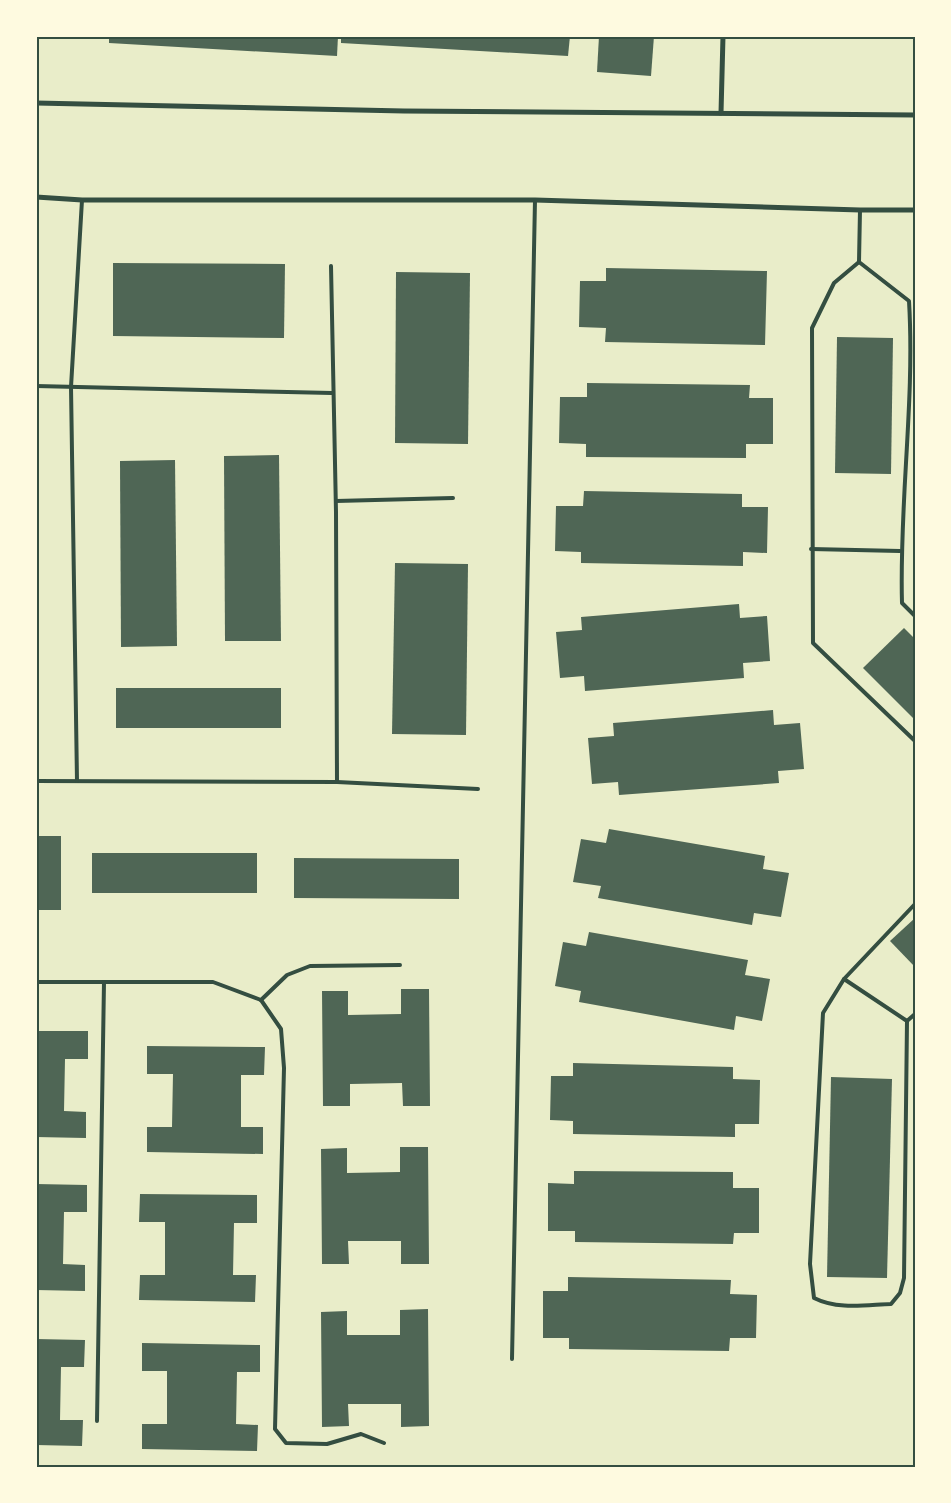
<svg xmlns="http://www.w3.org/2000/svg" width="951" height="1503" font-family="Quicksand,sans-serif">
	<style>
		.building { fill: #4f6655 }
		.lines { fill: none; stroke-linecap: round; stroke-linejoin: round }
		.service { stroke: #344e41; stroke-width: 4 }
		.minor { stroke: #344e41; stroke-width: 5 }
		.neatline { fill: none; stroke: #344e41; stroke-width: 2 }
	</style>
	<rect width="100%" height="100%" fill="#e9edc9"/>
	<g class="building">
		<polygon points="109,36 338,36 337,56 109,43"/>
		<polygon points="341,36 570,36 568,56 341,43"/>
		<polygon points="599,36 654,36 651,76 597,72"/>
		<polygon points="804,36 823,36 823,39 804,38"/>
		<polygon points="113,263 285,264 284,338 113,336"/>
		<polygon points="606,268 767,271 765,345 605,342 606,328 579,327 580,281 606,281"/>
		<polygon points="396,272 470,273 468,444 395,443"/>
		<polygon points="837,337 893,338 891,474 835,473"/>
		<polygon points="587,383 750,385 749,398 773,398 773,444 746,444 746,458 586,457 586,444 559,443 560,397 587,397"/>
		<polygon points="279,455 281,641 225,641 224,456"/>
		<polygon points="175,460 177,646 121,647 120,461"/>
		<polygon points="584,491 742,494 742,507 768,507 767,553 743,552 743,566 581,563 581,552 555,551 556,506 583,506"/>
		<polygon points="395,563 468,564 466,735 392,734"/>
		<polygon points="739,604 740,618 767,616 770,661 743,663 744,678 585,691 584,676 560,678 556,632 582,630 581,617"/>
		<polygon points="904,628 915,639 915,720 863,668"/>
		<rect x="116" y="688" width="165" height="40"/>
		<polygon points="773,710 774,725 800,723 804,769 778,771 779,783 619,795 618,782 592,784 588,738 614,736 613,723"/>
		<polygon points="609,829 765,856 763,869 789,873 781,917 754,913 752,925 598,898 601,886 573,882 581,839 606,843"/>
		<rect x="36" y="836" width="25" height="74"/>
		<rect x="92" y="853" width="165" height="40"/>
		<polygon points="294,858 459,859 459,899 294,898"/>
		<polygon points="915,918 915,967 890,941"/>
		<polygon points="589,932 748,960 745,975 770,979 762,1021 736,1016 734,1030 579,1002 581,991 555,986 563,942 586,946"/>
		<polygon points="401,989 429,989 430,1106 403,1106 402,1083 350,1084 350,1106 323,1106 322,991 348,991 348,1015 401,1014"/>
		<polygon points="36,1031 88,1031 88,1059 65,1059 64,1111 86,1112 86,1138 36,1137"/>
		<polygon points="147,1046 265,1047 264,1075 241,1075 241,1127 263,1127 263,1154 147,1152 147,1127 172,1127 173,1074 147,1074"/>
		<polygon points="573,1063 733,1067 733,1079 760,1080 759,1124 735,1124 735,1137 573,1134 573,1121 550,1120 551,1076 573,1076"/>
		<polygon points="831,1077 892,1079 887,1278 827,1277"/>
		<polygon points="400,1147 428,1147 429,1264 401,1264 401,1241 348,1241 349,1264 322,1264 321,1149 347,1148 347,1173 400,1172"/>
		<polygon points="574,1171 733,1172 733,1188 759,1188 759,1233 734,1233 733,1244 575,1242 575,1231 548,1231 548,1183 574,1184"/>
		<polygon points="36,1184 87,1185 87,1212 64,1212 63,1264 85,1265 85,1291 36,1290"/>
		<polygon points="140,1194 257,1195 257,1223 234,1223 233,1275 256,1275 255,1302 139,1300 140,1275 165,1275 165,1222 139,1222"/>
		<polygon points="568,1277 731,1280 730,1294 757,1295 756,1338 730,1338 729,1351 569,1349 569,1338 543,1338 543,1291 568,1291"/>
		<polygon points="428,1309 429,1426 401,1427 401,1404 348,1404 349,1426 322,1427 321,1312 347,1311 347,1335 400,1335 400,1310"/>
		<polygon points="36,1339 85,1340 84,1367 61,1367 60,1420 83,1420 82,1446 36,1445"/>
		<polygon points="142,1343 260,1345 260,1372 237,1372 236,1424 258,1425 257,1451 142,1449 142,1424 167,1424 167,1371 142,1371"/>
	</g>
	<g class="lines">
		<g class="service">
			<polyline points="860,210 859,262 834,283 812,328 813,643 915,741"/>
			<path d="M 859,262 L 909,301 C 915,402 899,502 902,603 L 915,616"/>
			<polyline points="331,266 336,512 337,782"/>
			<polyline points="36,386 332,393"/>
			<polyline points="336,501 453,498"/>
			<polyline points="811,549 900,551"/>
			<polyline points="36,781 337,782 478,789"/>
			<polyline points="77,781 71,387 82,200"/>
			<path d="M 915,904 L 844,979 L 823,1013 L 810,1264 L 814,1298 C 838,1310 865,1305 891,1304 L 900,1293 L 904,1278 L 907,1021 L 915,1014"/>
			<polyline points="844,979 907,1021"/>
			<polyline points="36,982 213,982 261,1000"/>
			<polyline points="261,1000 281,1029 284,1068 275,1429 286,1443 327,1444 361,1434 384,1443"/>
			<polyline points="261,1000 287,975 310,966 400,965"/>
			<polyline points="512,1359 535,200"/>
			<polyline points="97,1421 104,982"/>
		</g>
		<g class="minor">
			<polyline points="36,103 404,111 915,115"/>
			<polyline points="721,113 723,36"/>
			<polyline points="36,197 82,200 535,200 860,210 915,210"/>
		</g>
	</g>
	<rect width="951" height="1503" fill="none" stroke="#fefae0" stroke-width="75"/>
	<rect x="38" y="38" width="876" height="1428" class="neatline"/>
</svg>
